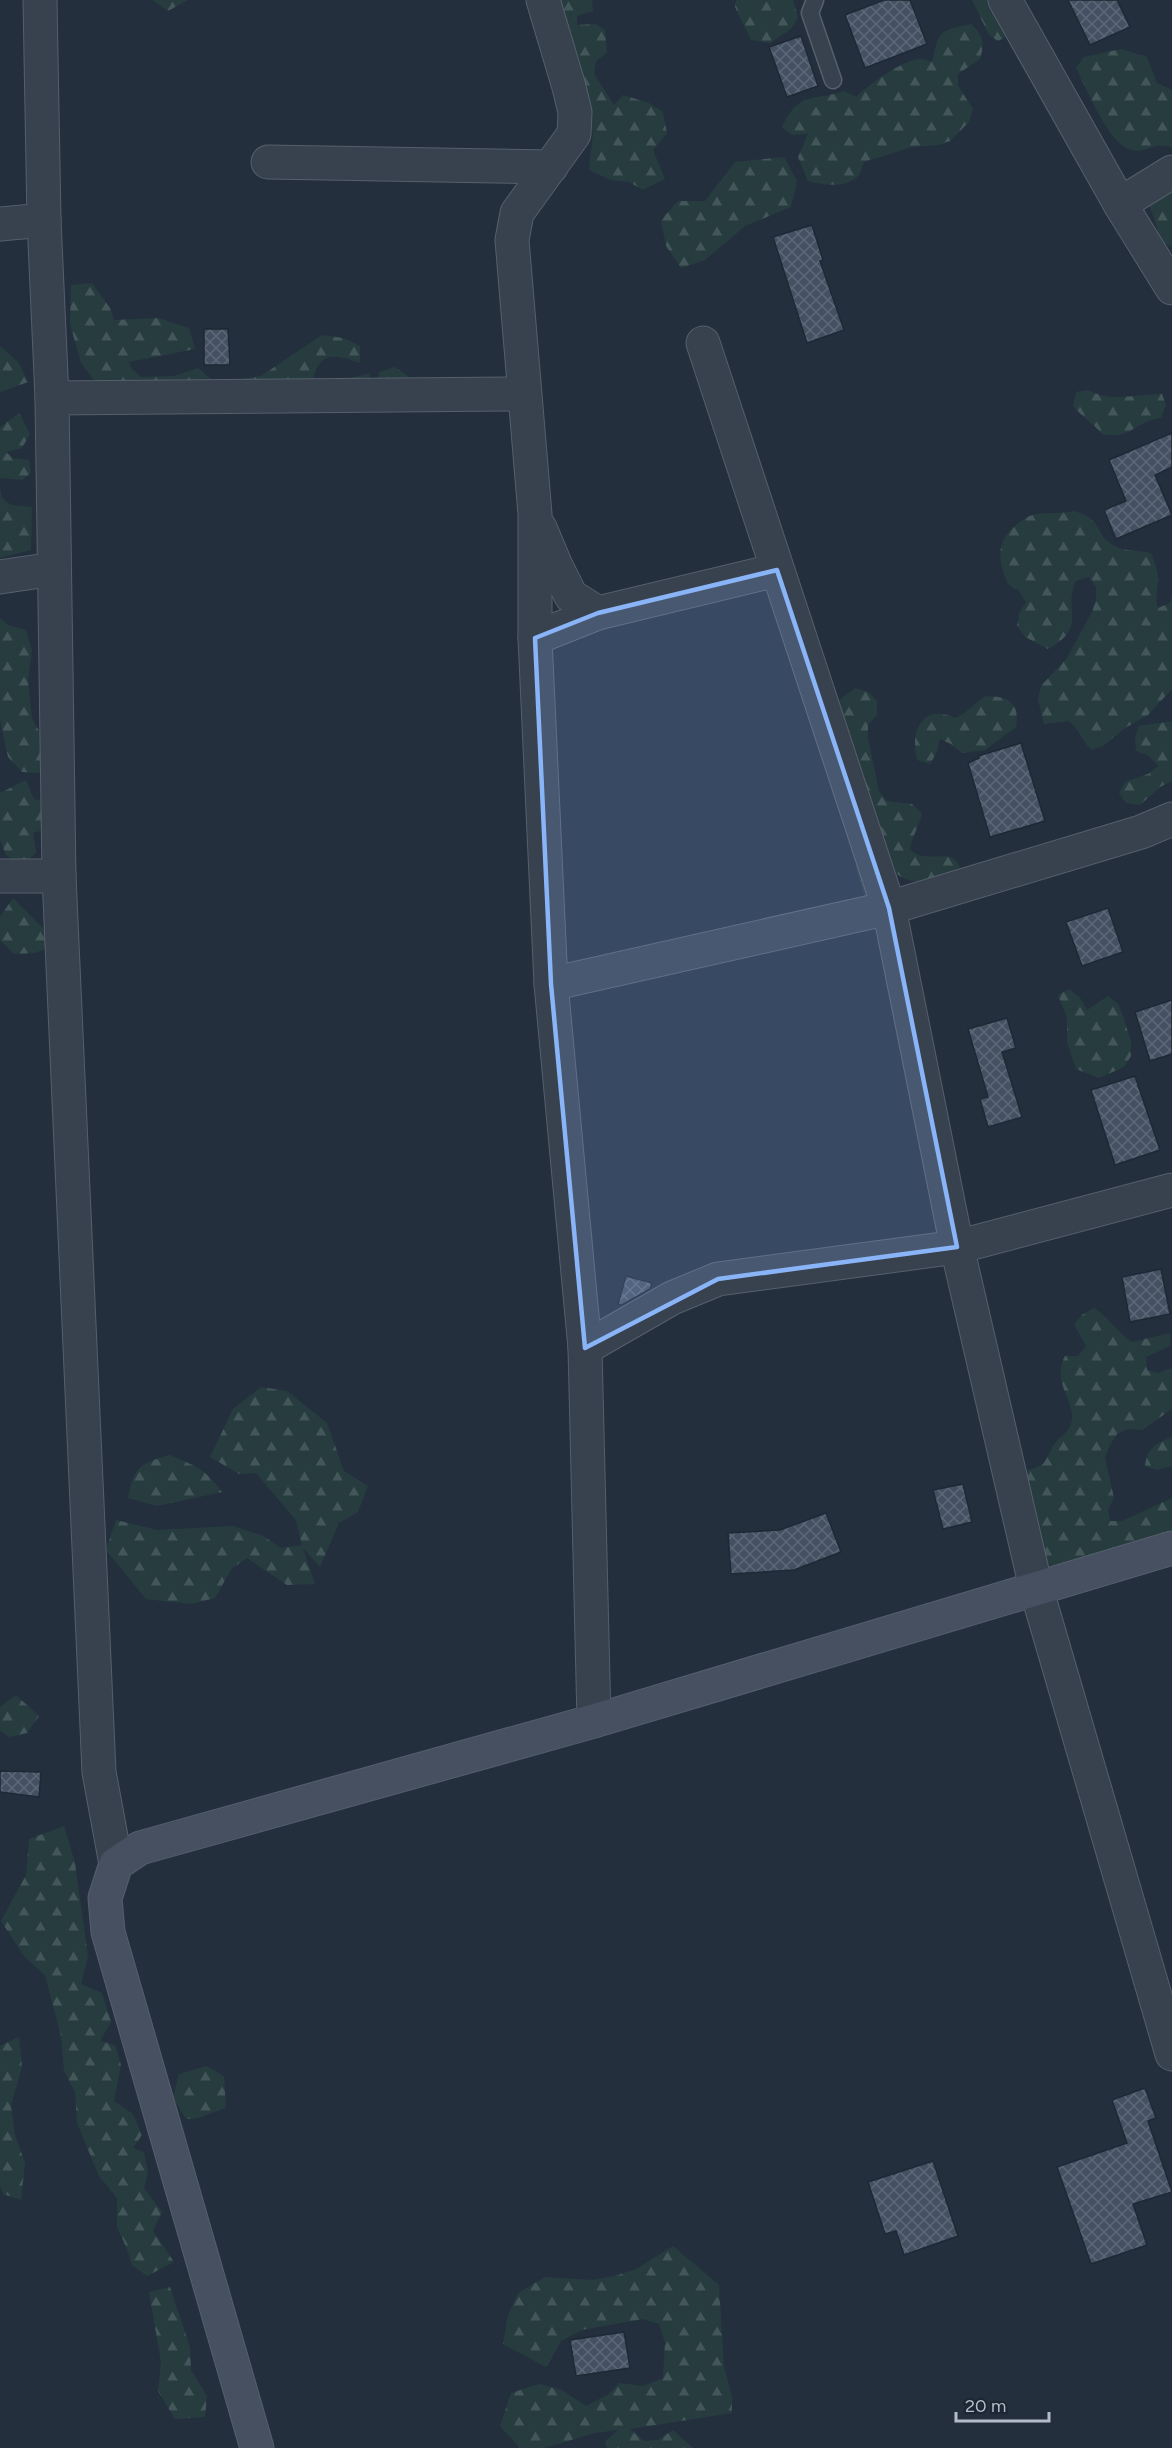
<svg xmlns="http://www.w3.org/2000/svg" width="1172" height="2448" font-family="Figtree,sans-serif">
	<style>
		.forest { fill: url(#forest-firs) }
		.building { fill: url(#building-cross-hatch); stroke: #1f2835; stroke-width: 1.5 }
		.lines { fill: none; stroke-linecap: round; stroke-linejoin: round }
		.lane-casing { stroke: #565f6c; stroke-width: 19 }
		.street-casing { stroke: #565f6c; stroke-width: 35 }
		.secondary-casing { stroke: #565f6c; stroke-width: 35 }
		.lane { stroke: #38414e; stroke-width: 16 }
		.street { stroke: #38414e; stroke-width: 33 }
		.secondary { stroke: #465061; stroke-width: 33 }
		.marked { fill: #8ab4f8; fill-opacity: 0.2; stroke: #8ab4f8; stroke-width: 4.5; stroke-linejoin: round }
	</style>
	<defs>
		<pattern id="forest-firs" width="22" height="20" patternUnits="userSpaceOnUse" patternTransform="scale(1.5)"><rect width="22" height="20" fill="#263c3f"/><path d="M5 1l3.5 6h-7zM16 11l3.5 6h-7z" fill="#435659"/></pattern>
		<pattern id="building-cross-hatch" width="8" height="8" patternUnits="userSpaceOnUse" patternTransform="scale(1.5)"><rect width="8" height="8" fill="#455162"/><path d="M0 0l8 8M0 8l8-8" fill="none" stroke="#5d6877"/></pattern>
	</defs>
	<rect width="100%" height="100%" fill="#242f3e"/>
	<g class="forest">
		<polygon points="155,0 188,0 168,11 154,1"/>
		<polygon points="551,0 592,0 593,11 577,16 577,25 596,24 605,30 607,53 596,61 594,74 614,105 623,95 649,103 663,112 667,133 653,150 665,179 643,190 629,182 611,180 589,170 593,133"/>
		<polygon points="736,0 793,0 798,18 791,29 770,43 751,40 735,7"/>
		<polygon points="972,0 996,0 1015,32 998,41 989,35"/>
		<path d="M 971,24 C 983,35 985,44 980,59 L 958,74 L 958,86 L 973,109 L 969,122 L 950,141 L 938,145 L 912,147 L 864,162 C 862,166 861,172 859,175 C 847,189 823,185 808,181 L 798,157 L 808,134 L 792,135 L 782,127 C 800,90 812,102 844,91 L 856,97 C 870,84 898,63 918,59 C 922,58 928,61 932,62 C 939,30 939,31 971,24 Z"/>
		<path d="M 1121,49 L 1147,57 L 1157,83 L 1172,90 L 1172,148 C 1155,140 1147,154 1132,150 C 1109,146 1087,88 1076,68 L 1084,57 Z"/>
		<polygon points="784,157 797,181 791,207 745,226 705,260 681,268 666,246 661,220 678,201 705,201 735,162"/>
		<polygon points="1172,181 1172,247 1162,242 1149,204"/>
		<path d="M 92,283 L 110,308 L 114,320 L 158,318 L 189,328 L 195,349 L 129,362 L 132,369 L 141,377 L 174,376 L 198,368 L 215,383 L 261,376 L 322,335 L 343,338 L 360,346 L 360,363 C 328,351 317,354 311,389 L 370,373 L 363,402 L 106,396 L 81,363 L 70,324 L 71,285 Z"/>
		<polygon points="0,346 19,363 28,382 0,392"/>
		<polygon points="395,367 412,379 377,383 379,372"/>
		<path d="M 1088,390 C 1112,403 1136,394 1162,394 L 1166,405 L 1161,418 C 1135,421 1132,440 1102,434 C 1093,423 1082,417 1073,406 L 1076,392 Z"/>
		<polygon points="19,413 30,434 22,448 6,452 13,458 29,460 31,473 22,480 0,478 0,427"/>
		<polygon points="0,488 2,498 11,505 32,507 31,550 0,558"/>
		<path d="M 1074,511 C 1105,520 1093,533 1113,545 C 1124,552 1138,550 1151,553 C 1154,562 1159,572 1158,583 C 1157,593 1155,597 1158,608 L 1170,603 L 1172,596 L 1172,689 L 1148,715 L 1125,728 L 1103,746 L 1091,750 C 1082,740 1079,729 1069,721 L 1044,724 L 1038,699 L 1041,686 L 1067,658 L 1092,612 L 1096,599 L 1096,587 L 1089,577 L 1076,581 C 1062,612 1089,626 1048,649 L 1025,637 L 1017,626 L 1019,613 L 1026,602 L 1019,591 L 1008,584 C 998,561 995,542 1016,525 C 1022,520 1029,515 1037,514 C 1049,512 1062,514 1074,511 Z"/>
		<polygon points="0,618 8,625 26,630 32,650 28,680 32,718 48,748 40,773 22,772 8,757 0,719"/>
		<path d="M 855,688 L 868,692 L 877,701 L 877,715 L 868,725 L 868,738 L 879,791 L 887,801 L 912,804 L 922,813 C 919,827 912,836 910,850 C 914,853 919,856 924,856 C 947,859 955,848 963,876 C 938,880 914,890 893,871 L 868,907 L 856,868 L 856,843 L 834,704 Z"/>
		<path d="M 986,696 C 1009,697 1020,702 1016,727 L 985,750 L 962,753 L 951,744 L 940,739 L 937,752 L 930,764 L 917,760 C 910,731 922,703 955,718 C 968,713 974,703 986,696 Z"/>
		<polygon points="1172,721 1172,781 1160,787 1140,805 1126,803 1119,793 1125,782 1148,774 1158,766 1149,756 1136,751 1135,738 1139,726"/>
		<polygon points="26,780 34,799 50,803 50,828 33,833 36,853 21,866 6,855 0,840 0,793"/>
		<polygon points="13,898 45,930 47,948 35,953 14,954 0,940 0,917"/>
		<polygon points="1069,989 1080,998 1087,1010 1108,996 1118,1004 1123,1016 1131,1042 1131,1056 1124,1067 1099,1078 1076,1069 1067,1042 1067,1018 1058,995"/>
		<path d="M 1094,1308 C 1109,1317 1117,1332 1132,1342 L 1170,1333 L 1170,1346 L 1146,1357 L 1147,1370 L 1158,1373 L 1172,1368 L 1172,1409 L 1142,1430 L 1128,1429 L 1117,1434 L 1110,1445 L 1105,1458 L 1114,1498 L 1108,1509 L 1110,1521 L 1122,1521 L 1172,1498 L 1172,1541 L 1054,1568 L 1044,1560 L 1020,1480 L 1028,1470 C 1048,1465 1044,1461 1053,1446 C 1057,1439 1065,1435 1069,1428 C 1082,1406 1049,1384 1065,1356 L 1078,1356 L 1086,1346 L 1074,1324 L 1083,1314 Z"/>
		<polygon points="261,1387 287,1391 327,1423 344,1471 368,1486 358,1512 339,1523 320,1567 303,1548 315,1584 287,1585 247,1558 232,1568 215,1598 191,1604 146,1599 106,1550 116,1520 157,1530 233,1526 263,1536 281,1548 302,1545 296,1520 256,1473 239,1474 210,1457 233,1409"/>
		<path d="M 1172,1437 L 1172,1466 L 1157,1470 L 1145,1466 C 1147,1448 1155,1444 1172,1437 Z"/>
		<path d="M 169,1455 C 194,1465 206,1469 222,1492 L 157,1506 L 128,1498 C 134,1467 139,1464 169,1455 Z"/>
		<polygon points="16,1695 39,1716 27,1733 9,1737 0,1731 0,1707"/>
		<polygon points="64,1826 75,1863 88,1956 81,1984 102,1993 111,2022 100,2041 115,2045 121,2065 114,2101 133,2114 142,2135 133,2148 144,2152 148,2172 144,2188 162,2212 153,2231 174,2262 147,2276 132,2265 127,2249 117,2227 117,2198 99,2176 77,2123 75,2092 64,2071 61,2036 45,1975 24,1956 1,1921 26,1875 29,1839"/>
		<polygon points="19,2037 22,2067 11,2105 15,2135 25,2163 21,2200 3,2194 0,2185 0,2046"/>
		<polygon points="206,2066 224,2076 226,2108 198,2118 186,2119 173,2098 179,2074"/>
		<polygon points="673,2246 719,2285 724,2367 732,2396 732,2413 630,2429 644,2441 658,2440 673,2430 693,2448 607,2448 605,2442 618,2430 595,2433 544,2448 520,2448 500,2426 511,2393 539,2384 562,2390 586,2406 609,2394 619,2383 643,2386 663,2378 665,2342 659,2324 643,2319 582,2330 561,2341 546,2367 503,2344 508,2315 518,2293 545,2277 592,2280 615,2276 636,2269"/>
		<polygon points="170,2287 190,2347 191,2370 207,2396 205,2417 175,2419 158,2391 161,2362 149,2292"/>
	</g>
	<g class="building">
		<polygon points="884,0 910,0 927,44 865,68 845,15"/>
		<polygon points="1068,0 1117,0 1130,27 1090,45"/>
		<polygon points="801,36 818,86 787,97 769,47"/>
		<polygon points="812,225 823,260 820,261 844,330 807,343 773,237"/>
		<polygon points="204,329 228,329 230,365 204,365"/>
		<polygon points="1172,433 1172,467 1155,475 1172,515 1116,539 1104,510 1126,501 1109,460"/>
		<polygon points="1021,743 1045,821 990,837 968,763 979,758 978,756"/>
		<polygon points="1108,908 1123,952 1082,966 1066,922"/>
		<polygon points="1172,1000 1172,1054 1150,1061 1135,1012"/>
		<polygon points="1007,1018 1016,1048 1002,1052 1022,1117 988,1127 980,1099 988,1097 968,1029"/>
		<polygon points="1135,1076 1160,1150 1115,1165 1091,1090"/>
		<polygon points="1161,1269 1170,1314 1130,1322 1122,1277"/>
		<polygon points="626,1276 652,1283 650,1289 622,1305 618,1304"/>
		<polygon points="963,1484 972,1522 943,1529 933,1490"/>
		<polygon points="826,1513 841,1552 794,1570 731,1574 728,1533 780,1530"/>
		<polygon points="0,1771 41,1772 39,1797 0,1792"/>
		<polygon points="1145,2088 1156,2118 1148,2121 1172,2192 1133,2204 1147,2245 1091,2264 1057,2167 1127,2143 1112,2100"/>
		<polygon points="933,2161 958,2236 904,2255 896,2231 885,2234 868,2182"/>
		<polygon points="624,2332 630,2368 576,2376 570,2340"/>
	</g>
	<g class="lines">
		<g class="lane-casing">
			<polyline id="lane" points="815,0 810,13 833,80"/>
		</g>
		<g class="street-casing">
			<g id="street">
				<polyline points="40,0 44,220 52,398 59,876 99,1772 116,1864"/>
				<polyline points="543,0 569,87 575,112 574,134 517,213 512,240 535,514 535,638 551,984 585,1348 594,1721"/>
				<polyline points="1005,0 1120,204 1172,288"/>
				<polyline points="268,162 551,167"/>
				<polyline points="1120,204 1172,172"/>
				<polyline points="0,224 44,220"/>
				<polyline points="703,343 889,908 957,1247 1036,1588 1172,2054"/>
				<polyline points="52,398 524,394"/>
				<polyline points="540,528 556,566 571,596 598,613"/>
				<polyline points="0,577 54,569"/>
				<polyline points="535,638 598,613 777,570"/>
				<polyline points="0,876 59,876"/>
				<polyline points="551,984 889,908 1141,832 1172,819"/>
				<polyline points="585,1348 672,1298 718,1279 957,1247 1172,1190"/>
			</g>
		</g>
		<g class="secondary-casing">
			<polyline id="secondary" points="257,2448 108,1932 105,1898 116,1864 140,1848 594,1721 1172,1548"/>
		</g>
		<use href="#lane" class="lane"/>
		<use href="#street" class="street"/>
		<use href="#secondary" class="secondary"/>
	</g>
	<path class="marked" d="M 777,570 L 889,908 L 957,1247 L 718,1279 L 585,1348 L 551,984 L 535,638 L 598,613 Z"/>
	<path d="M956 2412v9h93v-9" fill="none" stroke="#b4bcc9" stroke-width="3"/>
	<text x="965" y="2412" font-size="18" fill="#b4bcc9" stroke="#1d2633" stroke-width="4.5" paint-order="stroke">20 m</text>
</svg>
